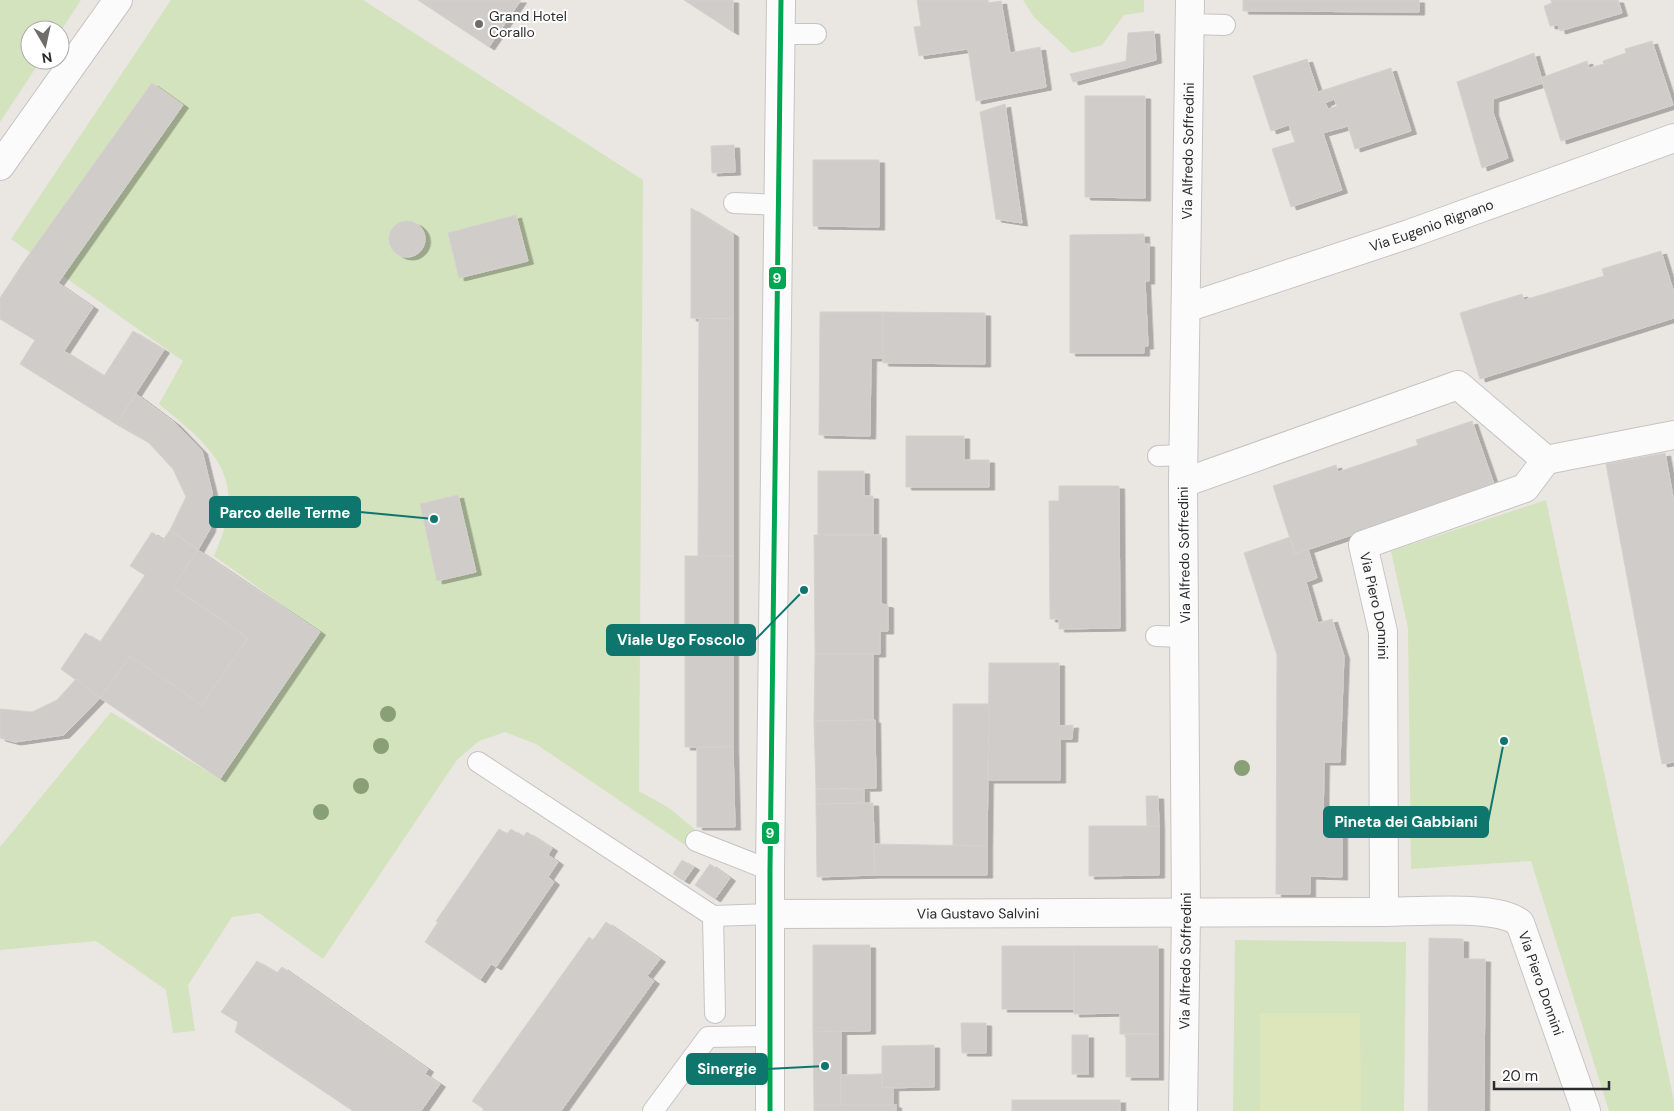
<svg xmlns="http://www.w3.org/2000/svg" width="1674" height="1111" font-family="'DM Sans',sans-serif">
	<style>
		.green { fill: #d3e3bd }
		.pitch { fill: #dde6bb }
		.building { fill: #cfccc9; stroke: #d5d1ce; fill-rule: evenodd; filter: url(#shadow) }
		.lines { fill: none; stroke-linecap: round; stroke-linejoin: round }
		.lane-casing { stroke: #c6c5c4; stroke-width: 22 }
		.street-casing { stroke: #c6c5c4; stroke-width: 30 }
		.secondary-casing { stroke: #c6c5c4; stroke-width: 30 }
		.lane { stroke: #fcfbfb; stroke-width: 20 }
		.street { stroke: #fcfbfb; stroke-width: 28 }
		.secondary { stroke: #fcfbfb; stroke-width: 28 }
		.bus-1-casing { stroke: #fff; stroke-width: 9 }
		.bus-1 { stroke: #00a651; stroke-width: 5 }
		.tree { fill: #89a077 }
		.poi-dot { fill: #6e6d6c; stroke: #fff; stroke-width: 2 }
		.labels { text-anchor: middle; stroke-width: 4; stroke-linejoin: round; paint-order: stroke }
		.poi-label { font-size: 14px; fill: #2c2c2c; stroke: #fff; text-anchor: start }
		.street-label { font-size: 14px; fill: #2c2c2c; stroke: #fff }
		.leader { fill: none; stroke: #0f766e; stroke-width: 2 }
		.callout-dot { fill: #0f766e; stroke: #fff; stroke-width: 2 }
		.callout { fill: #0f766e; stroke: #0f766e; stroke-width: 2 }
		.callout-label { font-size: 15px; text-anchor: middle; font-weight: bold; fill: #fff }
		.line-badge { stroke: #fff; stroke-width: 2 }
		.badge-label { font-size: 14px; text-anchor: middle; font-weight: bold; fill: #fff }
	</style>
	<defs>
		<filter id="shadow"><feDropShadow dx="5.5" dy="3" stdDeviation="0" flood-color="#0004"/></filter>
	</defs>
	<rect width="100%" height="100%" fill="#eae6e2"/>
	<g class="green">
		<polygon points="0,0 81,0 60,32 60,30 30,30 30,60 41,60 0,122"/>
		<path d="M 171,0 L 363,0 L 643,180 L 639,791 L 669,808 L 698,832 L 688,847 L 536,744 L 505,732 L 479,741 L 457,760 L 323,959 L 259,913 L 232,917 L 188,985 L 195,1031 L 173,1033 L 166,990 L 96,941 L 0,950 L 0,847 L 111,712 L 220,779 L 320,632 L 214,556 C 249,478 217,451 159,404 L 183,361 L 11,239 Z"/>
		<polygon points="1023,0 1144,0 1144,12 1124,15 1102,45 1072,53 1034,17"/>
		<polygon points="1546,500 1674,1101 1674,1111 1609,1111 1531,861 1411,869 1408,628 1391,551"/>
		<polygon points="1235,940 1406,942 1404,1111 1233,1111"/>
	</g>
	<polygon class="pitch" points="1260,1013 1360,1013 1361,1111 1260,1111"/>
	<g class="building">
		<polygon points="418,0 521,0 489,47"/>
		<polygon points="684,0 733,0 733,32"/>
		<polygon points="917,0 988,0 988,3 1001,1 1010,53 1040,47 1046,87 976,101 968,49 919,56 914,27 921,26"/>
		<polygon points="1243,0 1419,0 1419,12 1243,11"/>
		<polygon points="1551,0 1618,0 1622,13 1560,31 1558,25 1550,26 1544,6 1552,3"/>
		<polygon points="1154,31 1156,60 1073,82 1070,74 1126,61 1128,33"/>
		<polygon points="1652,41 1673,105 1561,141 1541,78 1587,61 1589,68 1604,64 1603,61 1626,53 1625,49"/>
		<polygon points="1534,53 1543,83 1493,99 1493,112 1508,158 1482,168 1457,82"/>
		<path d="M 1307,59 L 1318,92 L 1391,68 L 1411,131 L 1355,149 L 1348,126 L 1323,133 L 1342,190 L 1291,207 L 1272,149 L 1295,142 L 1289,125 L 1271,131 L 1253,76 ZM 1334,99 L 1337,106 L 1328,109 L 1325,103 Z"/>
		<polygon points="152,83 183,105 58,283 93,307 64,351 104,376 133,331 164,350 116,424 20,364 35,340 0,319 0,298 23,263"/>
		<polygon points="1085,96 1145,96 1145,198 1085,197"/>
		<polygon points="1005,104 1022,223 996,219 980,112"/>
		<polygon points="734,145 735,172 712,173 711,146"/>
		<polygon points="813,160 879,160 879,227 813,226"/>
		<polygon points="691,208 733,234 733,319 691,318"/>
		<polygon points="516,215 528,261 459,278 448,233"/>
		<circle cx="407" cy="239" r="18"/>
		<polygon points="1144,234 1144,244 1149,244 1149,281 1145,281 1148,346 1144,346 1144,353 1070,353 1070,235"/>
		<polygon points="1661,251 1674,293 1674,318 1480,379 1460,313 1522,294 1524,300 1604,276 1602,269"/>
		<polygon points="820,312 883,312 882,358 871,358 870,436 819,435"/>
		<polygon points="883,312 985,313 985,364 883,363"/>
		<polygon points="699,318 733,319 733,556 698,557"/>
		<polygon points="136,394 175,423 202,451 212,492 210,529 198,550 170,530 186,497 173,469 148,442 116,424"/>
		<polygon points="1472,421 1495,487 1295,554 1273,486 1336,465 1338,472 1418,445 1416,440"/>
		<polygon points="906,436 964,436 964,460 989,460 989,487 906,487"/>
		<polygon points="1665,453 1674,502 1674,762 1662,764 1606,464"/>
		<polygon points="818,471 864,471 864,496 873,496 873,535 818,535"/>
		<polygon points="1059,486 1119,486 1120,628 1059,629 1059,619 1050,619 1049,501 1059,501"/>
		<polygon points="458,495 476,572 437,581 420,504"/>
		<polygon points="170,530 198,550 173,587 248,638 202,705 130,656 100,698 61,669 85,633 100,642 145,575 130,566 152,532 163,540"/>
		<polygon points="814,535 881,535 881,604 888,605 888,631 880,631 880,654 815,654"/>
		<polygon points="1290,537 1295,554 1308,549 1317,578 1306,582 1318,623 1332,619 1344,656 1340,762 1324,762 1323,832 1342,832 1342,877 1310,876 1310,894 1276,894 1277,655 1244,553"/>
		<polygon points="198,550 320,632 220,779 100,698 130,656 202,705 248,638 173,587"/>
		<rect x="685" y="556" width="48" height="191"/>
		<polygon points="815,654 873,654 873,720 814,721"/>
		<polygon points="989,663 1059,663 1059,726 1073,725 1072,739 1060,739 1060,780 988,780"/>
		<polygon points="76,679 100,698 64,735 15,742 0,738 0,709 32,712 57,700"/>
		<polygon points="953,704 989,704 987,846 953,845"/>
		<polygon points="875,720 876,788 816,789 814,721"/>
		<polygon points="733,747 735,827 697,827 697,748"/>
		<polygon points="816,789 864,789 864,803 816,804"/>
		<polygon points="1146,796 1158,796 1159,826 1147,826"/>
		<polygon points="873,803 875,875 817,877 816,804"/>
		<polygon points="1089,826 1159,826 1159,875 1089,876"/>
		<polygon points="499,829 507,834 511,829 523,837 527,832 552,848 548,855 558,862 548,877 554,882 496,967 491,964 480,980 425,942 438,922 436,921"/>
		<polygon points="874,844 987,846 987,875 875,875"/>
		<polygon points="682,860 694,867 684,881 673,874"/>
		<polygon points="710,864 730,878 715,899 695,885"/>
		<polygon points="606,922 660,959 647,976 654,981 561,1111 482,1111 484,1109 472,1101 589,937 593,940"/>
		<polygon points="1429,938 1463,939 1463,959 1485,959 1484,1111 1428,1111"/>
		<polygon points="813,945 870,945 870,1031 813,1032"/>
		<rect x="1002" y="946" width="72" height="63"/>
		<polygon points="1074,946 1158,946 1158,1034 1120,1034 1120,1013 1074,1014"/>
		<polygon points="257,961 277,973 282,967 428,1069 425,1074 440,1084 421,1111 353,1111 235,1032 238,1022 221,1012"/>
		<polygon points="961,1023 986,1023 986,1053 962,1053"/>
		<polygon points="841,1031 841,1105 814,1105 813,1032"/>
		<rect x="1126" y="1034" width="32" height="43"/>
		<rect x="1072" y="1035" width="16" height="39"/>
		<polygon points="934,1045 934,1087 882,1088 882,1046"/>
		<polygon points="882,1074 882,1088 893,1087 893,1105 841,1105 841,1075"/>
		<rect x="1012" y="1100" width="108" height="11"/>
		<rect x="814" y="1105" width="82" height="6"/>
	</g>
	<g class="lines">
		<g class="lane-casing">
			<g id="lane">
				<polyline points="1190,24 1225,25"/>
				<polyline points="780,34 816,34"/>
				<polyline points="734,203 779,205"/>
				<polyline points="1158,456 1183,455"/>
				<polyline points="1156,636 1185,637"/>
				<polyline points="478,762 713,916 770,914"/>
				<polyline points="696,841 770,870"/>
				<polyline points="713,916 715,1013"/>
				<polyline points="653,1111 708,1037 771,1036"/>
			</g>
		</g>
		<g class="street-casing">
			<g id="street">
				<path id="s1" d="M 1186,308 L 1409,234 L 1674,138"/>
				<path id="s2" d="M 1546,460 L 1525,488 L 1363,545 L 1383,632 L 1384,912 C 1415,912 1498,904 1520,923 L 1586,1111"/>
				<polyline points="1546,460 1674,435"/>
				<polyline points="1183,483 1458,385 1546,460"/>
				<path id="s3" d="M 770,914 L 1384,912"/>
				<polyline points="770,1111 770,870 781,0"/>
				<path id="s4" d="M 1183,1111 L 1186,913 L 1183,483 L 1190,0"/>
			</g>
		</g>
		<g class="secondary-casing">
			<polyline id="secondary" points="0,166 118,0"/>
		</g>
		<use href="#lane" class="lane"/>
		<use href="#street" class="street"/>
		<use href="#secondary" class="secondary"/>
		<g class="bus-1-casing">
			<polyline id="bus-1" points="770,1111 770,870 781,0"/>
		</g>
		<use href="#bus-1" class="bus-1"/>
	</g>
	<g class="tree">
		<circle cx="388" cy="714" r="8"/>
		<circle cx="381" cy="746" r="8"/>
		<circle cx="1242" cy="768" r="8"/>
		<circle cx="361" cy="786" r="8"/>
		<circle cx="321" cy="812" r="8"/>
	</g>
	<circle class="poi-dot" cx="479" cy="24" r="5"/>
	<g class="labels">
		<g class="poi-label">
			<text x="489" y="21">Grand Hotel<tspan x="489" dy="16">Corallo</tspan></text>
		</g>
		<g class="street-label">
			<text dy="5" stroke="none"><textPath href="#s4" startOffset="960">Via Alfredo Soffredini</textPath></text>
			<text dy="5" stroke="none"><textPath href="#s1" startOffset="259">Via Eugenio Rignano</textPath></text>
			<text transform="translate(1184 555) rotate(-91)" y="5">Via Alfredo Soffredini</text>
			<text dy="5" stroke="none"><textPath href="#s2" startOffset="269">Via Piero Donnini</textPath></text>
			<text dy="5" stroke="none"><textPath href="#s3" startOffset="208">Via Gustavo Salvini</textPath></text>
			<text dy="5" stroke="none"><textPath href="#s4" startOffset="150">Via Alfredo Soffredini</textPath></text>
			<text dy="5" stroke="none"><textPath href="#s2" startOffset="778">Via Piero Donnini</textPath></text>
		</g>
	</g>
	<path class="leader" d="M434 519L360 512M804 590L755 640M1504 741L1488 822M825 1066L767 1069"/>
	<g class="callout-dot">
		<circle cx="434" cy="519" r="5"/>
		<circle cx="804" cy="590" r="5"/>
		<circle cx="1504" cy="741" r="5"/>
		<circle cx="825" cy="1066" r="5"/>
	</g>
	<g class="callout">
		<rect x="210" y="497" width="150" height="30" rx="5"/>
		<rect x="607" y="625" width="148" height="30" rx="5"/>
		<rect x="1324" y="807" width="164" height="30" rx="5"/>
		<rect x="687" y="1054" width="80" height="30" rx="5"/>
	</g>
	<g class="callout-label">
		<text x="285" y="518">Parco delle Terme</text>
		<text x="681" y="645">Viale Ugo Foscolo</text>
		<text x="1406" y="827">Pineta dei Gabbiani</text>
		<text x="727" y="1074">Sinergie</text>
	</g>
	<g class="line-badge">
		<rect x="768" y="266" width="19" height="24" rx="5" fill="#00a651"/>
		<rect x="761" y="821" width="19" height="24" rx="5" fill="#00a651"/>
	</g>
	<g class="badge-label">
		<text x="777" y="283">9</text>
		<text x="770" y="838">9</text>
	</g>
	<g transform="translate(45 45) rotate(171)"><circle r="24" fill="#ffffff" stroke="#ababab"/>
	<path d="M0-4L9 19L0 12L-9 19Z" fill="#6e6d6c"/>
	<text y="-8" font-size="14" font-weight="bold" text-anchor="middle" fill="#2c2c2c">N</text>
	</g>
	<path d="M1494 1081v8h115v-8" fill="none" stroke="#2c2c2c" stroke-width="2.5"/>
	<text x="1502" y="1081" font-size="15" fill="#2c2c2c" stroke="#ffffff" stroke-width="4" paint-order="stroke">20 m</text>
</svg>
